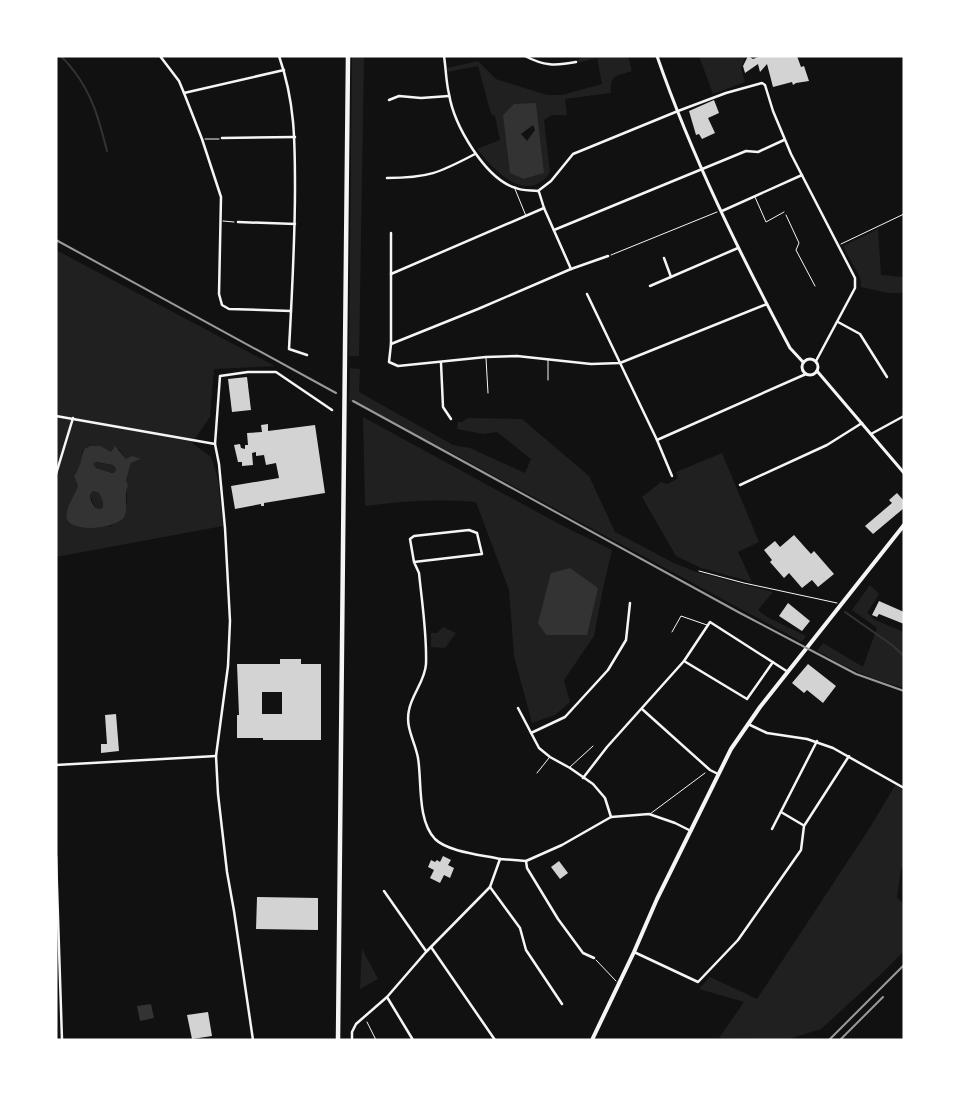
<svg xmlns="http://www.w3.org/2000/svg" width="960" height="1096" font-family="'Golos Text',sans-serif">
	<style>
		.green { fill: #202020; fill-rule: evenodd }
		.water { fill: #333; fill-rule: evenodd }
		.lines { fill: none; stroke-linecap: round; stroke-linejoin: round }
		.stream { stroke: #333; stroke-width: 2 }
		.building { fill: #d3d3d3; fill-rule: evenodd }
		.path { stroke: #f5f5f5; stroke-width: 1 }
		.service { stroke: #f5f5f5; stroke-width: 1 }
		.minor { stroke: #f5f5f5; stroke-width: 2.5 }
		.tertiary { stroke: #f5f5f5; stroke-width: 3 }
		.secondary { stroke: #f5f5f5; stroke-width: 4 }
		.primary { stroke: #f5f5f5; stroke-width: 4.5 }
		.rail { stroke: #9a9a9a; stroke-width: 2 }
	</style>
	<rect width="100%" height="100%" fill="#111"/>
	<g class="green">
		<polygon points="352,56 364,56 359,356 349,356"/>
		<path d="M 584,56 L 628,56 L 632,71 C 617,76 609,75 611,93 L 565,99 L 567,115 L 552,115 L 544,120 L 550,172 C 548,175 545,179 542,181 C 518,199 490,165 477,149 L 500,140 L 495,116 L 491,114 L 478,66 L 447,72 L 447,68 L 478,61 L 496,79 L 547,95 L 562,95 L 602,84 L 597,58 L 578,63 L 577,60 ZM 514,104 L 536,104 L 544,173 L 524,179 Z"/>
		<polygon points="699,56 746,56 741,68 745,82 713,94"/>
		<polygon points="878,229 881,275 904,277 904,293 888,293 861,287 860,277 843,246"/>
		<path d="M 56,250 L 275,366 L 214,369 L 210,417 L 192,443 L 211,457 L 218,479 L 223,526 L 56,557 ZM 90,446 L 101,446 L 111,452 L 119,449 L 126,459 L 140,459 L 131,463 L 126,480 L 127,503 L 112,526 L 77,527 L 69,505 L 78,486 L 74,476 C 79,469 84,460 82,451 L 86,447 Z"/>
		<polygon points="350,368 360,369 359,392 453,445 470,448 525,473 531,459 497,432 483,434 457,429 458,422 462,422 468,418 522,419 589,476 615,532 674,563 696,572 773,592 758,610 767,617 806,636 802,642 450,452 349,401"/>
		<path d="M 363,417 L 561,525 L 612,550 L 603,588 L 594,636 L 564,680 L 570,702 L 555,715 L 532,723 L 514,656 L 509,590 L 476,502 C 438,499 402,501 365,506 Z"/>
		<polygon points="722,453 759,542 738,552 752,582 701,568 676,556 642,497 661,482 668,484 678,478 676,472"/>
		<path d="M 93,462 L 113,465 L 116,470 L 115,472 C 110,474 98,469 93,467 Z"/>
		<polygon points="93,491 99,493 103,502 103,508 101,509 95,508 90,495"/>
		<path d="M 870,585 L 879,594 L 867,613 L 875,620 L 904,632 L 904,688 C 872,680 845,667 817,651 L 823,643 L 863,667 L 877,628 L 852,610 Z"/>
		<polygon points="443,627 456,633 445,648 431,647 431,633 437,633"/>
		<polygon points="896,784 904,788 904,866 901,869 897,897 904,905 904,951 879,976 821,1029 786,1040 719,1038 744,1002 699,989 710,977 757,999 869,829"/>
		<polygon points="362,949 378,979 360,989"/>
	</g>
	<g class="water">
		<path d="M 536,103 L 544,173 L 524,179 L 510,173 L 503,115 L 514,104 ZM 533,125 L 535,130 L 527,141 L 521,134 Z"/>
		<path d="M 90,446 L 101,446 L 111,452 L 115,446 L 126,459 L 132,456 L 141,459 L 131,463 L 126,480 L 128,486 C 123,496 129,507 124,517 C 116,529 72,533 67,519 C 64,510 75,494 78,486 L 74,476 C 81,466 81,459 84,449 ZM 96,462 L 113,465 L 116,469 L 115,472 L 112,473 L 96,468 L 93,464 ZM 93,491 L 99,493 L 103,502 L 103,507 L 101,509 L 95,508 L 91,501 L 90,495 Z"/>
		<polygon points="570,568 598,588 587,635 546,635 538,623 551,573"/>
		<polygon points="151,1004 154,1018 140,1021 137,1006"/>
	</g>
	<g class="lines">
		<g class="stream">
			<path d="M 60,56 C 66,60 69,65 74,71 C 93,96 99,120 107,151"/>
			<polyline points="845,612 892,645 904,656"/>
		</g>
	</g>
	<g class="building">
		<polygon points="748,56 753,59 760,56 797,56 801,67 804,66 809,81 796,83 793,85 792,82 773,87 767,64 760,72 758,64 745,73 743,66"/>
		<polygon points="714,100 719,113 708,118 715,133 702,139 699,134 696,135 689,111"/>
		<polygon points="247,377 251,410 232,412 228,379"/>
		<polygon points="268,424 268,431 315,425 325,493 264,503 264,506 261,506 261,504 235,509 231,486 279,478 276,463 266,465 264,455 256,456 256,452 252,453 253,465 242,466 242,462 238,462 234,445 240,444 241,448 245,449 245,445 248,445 247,433 262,432 261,425"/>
		<polygon points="897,493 904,501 904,508 873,534 865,526 892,503 889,500"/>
		<polygon points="794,535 811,554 814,551 834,574 818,587 812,580 802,588 789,573 784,578 770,562 772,560 764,550 775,541 780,547"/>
		<polygon points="879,601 904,612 904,624 879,614 877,617 872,615"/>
		<polygon points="788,603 810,621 802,631 779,616"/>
		<path d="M 280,659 L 301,659 L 301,664 L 321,664 L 321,740 L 263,740 L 263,738 L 237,738 L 237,715 L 239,715 L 237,664 L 280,664 ZM 262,692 L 282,692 L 282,714 L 262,714 Z"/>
		<polygon points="808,664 836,686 823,703 807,690 804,693 792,683"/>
		<polygon points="116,714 119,751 101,753 101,744 107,744 105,715"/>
		<polygon points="443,856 451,860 448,865 454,868 450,878 444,875 440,883 430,878 434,870 428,867 431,860 435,862 437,860 440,862"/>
		<polygon points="559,861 568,873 560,879 551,867"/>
		<polygon points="257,897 318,898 318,930 256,929"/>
		<polygon points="208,1012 212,1036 192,1039 187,1015"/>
	</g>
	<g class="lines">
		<g class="path">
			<polyline points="205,139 219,139"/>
			<polyline points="786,215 799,243 796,250 815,286"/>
			<polyline points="223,221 234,222"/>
			<polyline points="841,244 904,214"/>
			<polyline points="611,255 717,212"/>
			<polyline points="699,571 744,583 837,603"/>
			<polyline points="596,960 616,981"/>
			<polyline points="367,1022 376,1040"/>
		</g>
		<g class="service">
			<polyline points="515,189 526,216"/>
			<polyline points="755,197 766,222 784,212"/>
			<polyline points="486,358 488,393"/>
			<polyline points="548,359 548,380"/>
			<polyline points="672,632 681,616 707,625"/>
			<polyline points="570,767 593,746"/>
			<polyline points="537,773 549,758"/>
			<polyline points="650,814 705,773"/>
		</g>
		<g class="minor">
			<polyline points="160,56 179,81 184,93 202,139 221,197 219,294 222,305 229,309 291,311"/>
			<path d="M 279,56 C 295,102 295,141 295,188 C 295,242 292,295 289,349 L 307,355"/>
			<path d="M 444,56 C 446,69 446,82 449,94 C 454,125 485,179 516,188 C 522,191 531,190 538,191"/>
			<path d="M 525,56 C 544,66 555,66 576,62"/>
			<polyline points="184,93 284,70"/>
			<polyline points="389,100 399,96 421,98 449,96"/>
			<polyline points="222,138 295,137"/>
			<path d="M 387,178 C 428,178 439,173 475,154"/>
			<polyline points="538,191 551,181 573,154 678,111 726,93 762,83 765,85 773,111 791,154 855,278 855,288 816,361"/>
			<polyline points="539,192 544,208 571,269"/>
			<polyline points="722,211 802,175"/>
			<polyline points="238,222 295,224"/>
			<polyline points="554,230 746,151 758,152 784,140"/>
			<polyline points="391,233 391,344 389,362 398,366 486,357 517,356 591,364 620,363 767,304"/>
			<polyline points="664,258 671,277"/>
			<polyline points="391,274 544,208"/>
			<polyline points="650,286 738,248"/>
			<polyline points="587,294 657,440 672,476"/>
			<polyline points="838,322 860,334 887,377"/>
			<polyline points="391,344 478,309 571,269 608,256"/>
			<polyline points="441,363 443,407 451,419"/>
			<polyline points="56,416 215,444 219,464 225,528 230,621 228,666 216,756 218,794 227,872 234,911 253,1040"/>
			<polyline points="871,434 904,416"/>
			<polyline points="657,440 806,374"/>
			<polyline points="215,444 220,376 248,372 276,372 332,410"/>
			<polyline points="56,474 73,418"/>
			<polyline points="740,485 827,445 862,423"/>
			<path d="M 414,562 L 482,554 L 477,533 L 469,530 L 414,536 L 410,539 L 414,562 L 419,573 C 422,603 427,634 426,664 C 425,681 412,694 409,710 C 405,728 415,741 418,758 C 422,782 417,820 435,839 C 448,852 483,855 500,859"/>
			<polyline points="684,661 747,699 773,662"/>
			<polyline points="518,708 539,748 550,757 570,768 593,784 605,798 611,817"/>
			<polyline points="642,709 710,770 718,774"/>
			<polyline points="748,724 767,733 807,739 833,748 904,788"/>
			<polyline points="531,733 565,717 608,670 626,640 630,603"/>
			<polyline points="56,765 216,756"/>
			<polyline points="583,778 607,747 684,661 710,622 788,672"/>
			<polyline points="781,812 803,825"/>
			<polyline points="772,829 817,741"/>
			<polyline points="56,856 62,1040"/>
			<polyline points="526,861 527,868 558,919 583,953 594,958"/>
			<polyline points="490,887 520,928 526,950 562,1004"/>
			<polyline points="384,891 426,951"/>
			<polyline points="431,947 495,1040"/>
			<polyline points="634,952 698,982 738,940 801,850 804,826 849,756"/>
			<polyline points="387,997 413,1040"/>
			<polyline points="352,1040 352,1032 356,1024 387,997 426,952 490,887 500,859 526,861 562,845 611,817 649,814 675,823 691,831"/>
		</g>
		<g class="tertiary">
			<path d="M 657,56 C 692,157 740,254 790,348 L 803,362"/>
			<circle cx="810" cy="367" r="8"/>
			<polyline points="817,371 904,473"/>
		</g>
		<polyline class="secondary" points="592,1040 634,952 657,899 731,749 760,707 904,525"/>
		<polyline class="primary" points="338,1040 348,56"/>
		<g class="rail">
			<polyline points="56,240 336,393"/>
			<polyline points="353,401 740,613 856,674 904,691"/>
			<polyline points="829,1040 904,965"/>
			<polyline points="840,1040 883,997"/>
		</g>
	</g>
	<rect width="960" height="1096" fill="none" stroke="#ffffff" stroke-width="115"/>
</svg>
